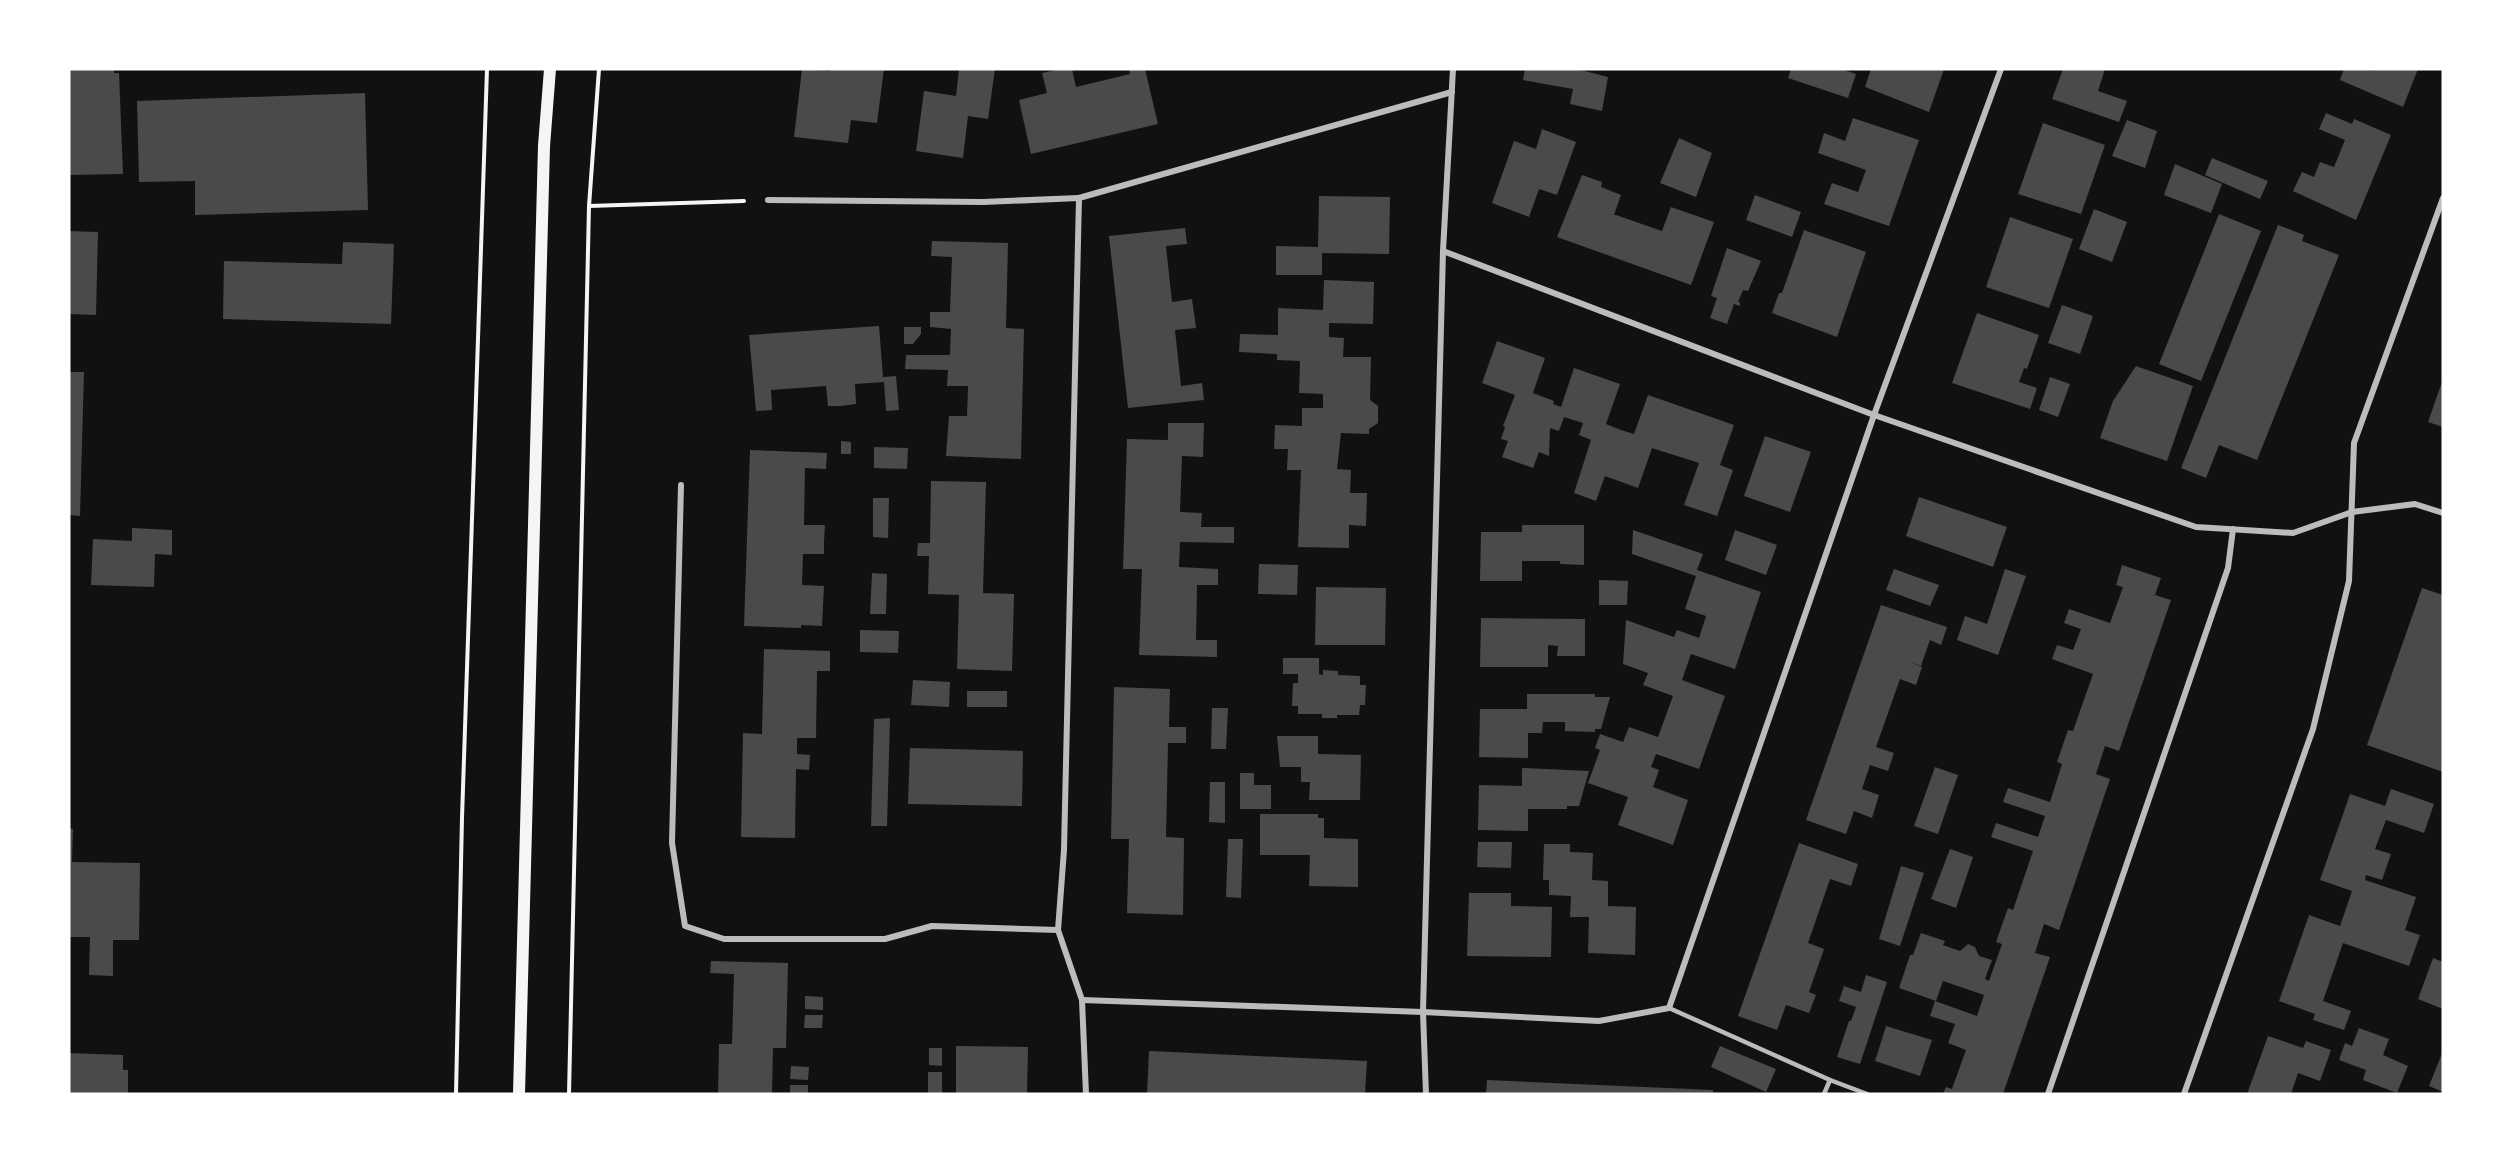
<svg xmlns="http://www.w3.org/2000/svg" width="2512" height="1163" font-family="'Sofia Sans Condensed',sans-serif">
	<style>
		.building { fill: #4a4a4a }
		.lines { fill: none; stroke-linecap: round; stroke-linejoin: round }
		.path { stroke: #f5f5f5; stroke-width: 4 }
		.service { stroke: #bcbcbc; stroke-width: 4.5 }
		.minor { stroke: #bcbcbc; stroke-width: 6 }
		.secondary { stroke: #f5f5f5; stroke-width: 12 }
	</style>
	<rect width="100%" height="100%" fill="#111"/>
	<g class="building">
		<polygon points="69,69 114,69 114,73 119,73 123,174 69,175"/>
		<polygon points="802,69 830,71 830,69 884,69 877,123 851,120 848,143 794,137"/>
		<polygon points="959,69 995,69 988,119 968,116 963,158 916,151 924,91 956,96"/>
		<polygon points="1061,69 1072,69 1076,87 1130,74 1129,69 1145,69 1158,124 1031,154 1019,100 1047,93 1042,73"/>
		<polygon points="1525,69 1577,69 1608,77 1602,111 1570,104 1573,89 1523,80"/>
		<polygon points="1791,69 1841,69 1856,74 1848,98 1788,78"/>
		<polygon points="1871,69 1944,69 1929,112 1865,87"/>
		<polygon points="2063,69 2105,69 2098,91 2127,101 2119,122 2052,99"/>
		<polygon points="2344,69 2368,69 2374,71 2375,69 2418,69 2403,107 2340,80"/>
		<polygon points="365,93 368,210 195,215 195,181 139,182 137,101"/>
		<polygon points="2326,113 2352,124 2354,119 2391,135 2356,220 2293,191 2302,172 2314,177 2320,162 2334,167 2345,140 2319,129"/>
		<polygon points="1853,118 1919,140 1889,226 1824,204 1832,183 1858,192 1866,170 1818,153 1824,133 1845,141"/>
		<polygon points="2127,120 2157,131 2145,168 2112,156"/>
		<polygon points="2043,123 2105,145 2081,214 2018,194"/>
		<polygon points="1542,129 1576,142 1557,195 1539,189 1529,217 1492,203 1514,141 1536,149"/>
		<polygon points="1679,138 1712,153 1696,197 1660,183"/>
		<polygon points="2212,158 2268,181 2260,199 2205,175"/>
		<polygon points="2175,164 2222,184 2211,213 2164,195"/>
		<polygon points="1582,175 1602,182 1601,187 1621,195 1614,215 1616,215 1662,231 1671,207 1714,222 1691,285 1557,237"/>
		<polygon points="1755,195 1801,212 1792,237 1746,220"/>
		<polygon points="1319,196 1390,197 1389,254 1322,253 1322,275 1276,275 1276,246 1318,247"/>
		<polygon points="2094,209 2127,222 2112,262 2079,249"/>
		<polygon points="2219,214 2261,231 2201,381 2159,364"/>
		<polygon points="2010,217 2073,239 2049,308 1986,287"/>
		<polygon points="2278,225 2304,235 2302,241 2339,255 2257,460 2219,445 2206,478 2181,468"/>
		<polygon points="1185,228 1187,244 1166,246 1172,302 1192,299 1196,328 1175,330 1181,386 1202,383 1204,400 1128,408 1109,236"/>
		<polygon points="1804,230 1866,252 1837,337 1772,313 1779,293 1782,293"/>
		<polygon points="69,231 98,232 96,315 69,314"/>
		<polygon points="932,241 1008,243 1006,328 1024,329 1021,459 946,456 949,416 967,416 968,386 947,386 948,370 905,369 906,355 950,355 951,329 930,327 930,312 950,312 952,257 931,256"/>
		<polygon points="343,242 394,244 391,324 223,319 224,261 342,264"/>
		<polygon points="1727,248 1761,261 1748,291 1743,290 1738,302 1740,302 1740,306 1734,304 1727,324 1710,318 1717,298 1711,296"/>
		<polygon points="1324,280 1374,282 1373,324 1329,323 1329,337 1344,338 1343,357 1371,357 1370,400 1378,406 1378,423 1369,429 1369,434 1341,433 1337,469 1351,470 1350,493 1367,493 1366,526 1349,525 1349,548 1298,547 1301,470 1287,470 1288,449 1274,449 1275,425 1302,426 1302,408 1323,408 1323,394 1299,393 1300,361 1277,360 1277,354 1239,352 1240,334 1278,335 1278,308 1323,310"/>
		<polygon points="2062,305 2093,316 2080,354 2048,343"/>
		<polygon points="1977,313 2039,335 2027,369 2024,368 2019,382 2037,388 2030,409 1952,383"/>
		<polygon points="879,326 883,377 896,376 899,410 886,411 884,382 855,384 856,404 841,406 828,406 826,386 771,390 772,410 756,411 749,335"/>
		<polygon points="904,327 921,327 921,334 913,344 904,344"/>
		<polygon points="1497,341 1545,358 1533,393 1554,401 1553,404 1561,407 1574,368 1620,384 1606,424 1621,430 1634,434 1648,395 1734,425 1720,465 1733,470 1717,516 1684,505 1699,463 1652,448 1638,488 1605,476 1596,501 1574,493 1591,440 1579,435 1583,423 1564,417 1559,431 1550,428 1549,456 1539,452 1533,468 1502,457 1508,441 1501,439 1505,427 1503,426 1515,395 1482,383"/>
		<polygon points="2136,366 2193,386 2167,461 2100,438 2113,401"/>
		<polygon points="69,372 84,372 80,516 69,515"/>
		<polygon points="2050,377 2070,384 2058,417 2039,410"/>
		<polygon points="2443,379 2443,427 2428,422"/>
		<polygon points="1168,423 1204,423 1203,457 1182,456 1180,512 1202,513 1201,527 1234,527 1234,543 1180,542 1179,567 1218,569 1218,585 1197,585 1196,640 1217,640 1217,657 1139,655 1142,569 1123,569 1127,439 1168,440"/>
		<polygon points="1765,436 1811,452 1790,512 1744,496"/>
		<polygon points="841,441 851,442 851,454 841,454"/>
		<polygon points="874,447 908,448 907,469 874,468"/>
		<polygon points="750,450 827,453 826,469 805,468 804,525 825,525 824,541 824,554 803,554 802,583 802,585 824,586 822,626 801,625 801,628 744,626"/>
		<polygon points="931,481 986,482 983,593 1014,594 1012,671 957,669 959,595 928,594 929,556 917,556 918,543 930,543"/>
		<polygon points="1919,497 2007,527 1993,567 1906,536"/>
		<polygon points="873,498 889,498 888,538 873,537"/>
		<polygon points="1522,525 1584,525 1584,565 1560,564 1560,561 1522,561 1522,581 1480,581 1481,532 1522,532"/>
		<polygon points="132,528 172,530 172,555 155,554 154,587 91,585 93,539 132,541"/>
		<polygon points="1633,530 1703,554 1697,570 1761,592 1735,669 1691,654 1682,680 1725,696 1699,769 1656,754 1651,767 1659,770 1653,787 1688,800 1673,845 1618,825 1628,797 1588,783 1600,750 1595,748 1600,734 1623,742 1629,727 1658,737 1673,696 1643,685 1648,673 1623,664 1626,620 1674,637 1677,630 1699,638 1706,616 1685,609 1696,576 1632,554"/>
		<polygon points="1735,530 1777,545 1766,575 1725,560"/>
		<polygon points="1259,564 1298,565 1297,595 1258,594"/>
		<polygon points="2122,565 2161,578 2155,595 2171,600 2119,751 2105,746 2096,774 2110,779 2059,930 2044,924 2035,953 2050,957 2003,1094 1943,1094 1946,1087 1952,1089 1966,1050 1948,1043 1955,1024 1930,1016 1935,1001 1977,1016 1984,995 1943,981 1936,1001 1899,988 1910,955 1913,955 1921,933 1945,941 1943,945 1960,951 1968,944 1975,947 1979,956 1992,960 1985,979 1989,981 2002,944 1996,942 2008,908 2013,910 2033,851 1991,837 1996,823 2038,837 2045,816 2003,802 2008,788 2050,802 2062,764 2057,762 2068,730 2073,731 2093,674 2052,659 2057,645 2073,650 2081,629 2064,623 2069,609 2110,623 2123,587 2116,585"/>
		<polygon points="1894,569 1939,585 1930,606 1886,590"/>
		<polygon points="2005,569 2026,576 1998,655 1957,640 1965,616 1987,624"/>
		<polygon points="872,573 887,574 886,614 870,614"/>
		<polygon points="1599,580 1628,581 1627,605 1599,605"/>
		<polygon points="1316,587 1386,588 1385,645 1315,645"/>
		<polygon points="2422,588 2443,595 2443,772 2367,745"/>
		<polygon points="1881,605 1947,627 1941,645 1930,640 1921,666 1907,661 1922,667 1916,685 1900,679 1876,747 1894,753 1888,771 1870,765 1862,789 1879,795 1872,818 1854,811 1846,834 1806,820"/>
		<polygon points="1481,618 1585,619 1585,656 1557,656 1558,646 1548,645 1548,667 1480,667"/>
		<polygon points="860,630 899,631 898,653 860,652"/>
		<polygon points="764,649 830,651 830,671 817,671 816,738 797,738 797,754 810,755 809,770 796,769 795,838 741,837 743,733 762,734"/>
		<polygon points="1283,658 1319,658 1319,674 1323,675 1323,670 1338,671 1338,675 1360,676 1360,685 1366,685 1365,705 1360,705 1359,715 1337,715 1337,718 1322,718 1322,714 1298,714 1298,706 1292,706 1293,683 1298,683 1298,674 1283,674"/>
		<polygon points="913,680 950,682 949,707 911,705"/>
		<polygon points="1114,687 1170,689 1169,727 1186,727 1186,743 1168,743 1166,837 1184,838 1183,915 1127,913 1129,839 1111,839"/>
		<rect x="967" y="691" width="40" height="16"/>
		<polygon points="1527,694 1595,694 1595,697 1610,697 1601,729 1595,729 1595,732 1565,731 1565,722 1543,722 1542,733 1528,733 1528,758 1479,757 1480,709 1527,709"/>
		<polygon points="1212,708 1228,708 1226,749 1211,749"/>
		<polygon points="890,718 887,826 871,826 874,719"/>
		<polygon points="1277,736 1318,736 1318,754 1361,755 1360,800 1309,800 1310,782 1301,782 1301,767 1280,767"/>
		<polygon points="910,748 1023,751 1022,806 908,804"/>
		<polygon points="1935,767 1958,775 1938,834 1914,826"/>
		<polygon points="1522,768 1589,771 1579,806 1567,806 1567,809 1528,809 1528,831 1478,830 1479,785 1522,786"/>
		<polygon points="1240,773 1254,773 1254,785 1271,785 1271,809 1240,809"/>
		<polygon points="1210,782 1225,782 1225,823 1209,822"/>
		<polygon points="2391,789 2434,804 2424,833 2386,820 2375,849 2391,854 2382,880 2366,875 2365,880 2416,897 2405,930 2420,935 2409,966 2343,943 2323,1001 2351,1011 2344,1030 2313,1020 2315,1014 2279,1001 2309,915 2340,926 2352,891 2320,880 2350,794 2385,806"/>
		<polygon points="1260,814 1318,814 1318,818 1324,818 1324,838 1358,839 1358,887 1309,886 1310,855 1260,855"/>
		<polygon points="69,828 73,829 72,862 140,863 139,940 113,940 113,976 89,975 90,937 69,937"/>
		<polygon points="1228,839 1243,839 1241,898 1226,897"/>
		<polygon points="1478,842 1512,842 1511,868 1477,867"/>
		<polygon points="1799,843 1858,864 1851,886 1830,879 1808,943 1824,949 1809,992 1816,995 1809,1013 1786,1005 1777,1030 1738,1016"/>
		<polygon points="1544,844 1570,844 1570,852 1593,853 1592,880 1608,881 1608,906 1636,907 1635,955 1588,953 1589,917 1570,917 1571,896 1549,895 1549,880 1543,880"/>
		<polygon points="1950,849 1973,857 1956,908 1931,899"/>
		<polygon points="1901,866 1924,873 1900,946 1879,939"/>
		<polygon points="1469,893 1511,893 1511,906 1552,907 1551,957 1467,956"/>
		<polygon points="2433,958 2443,962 2443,1009 2418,999"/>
		<polygon points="711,961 788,963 786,1048 773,1048 772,1094 718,1094 719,1044 732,1044 734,974 710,973"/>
		<polygon points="1866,975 1887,982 1860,1064 1837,1057 1849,1021 1851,1021 1856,1007 1839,1001 1844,986 1861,992"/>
		<polygon points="805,996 823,997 823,1010 805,1009"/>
		<polygon points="805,1015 823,1015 822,1028 804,1028"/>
		<polygon points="1886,1026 1932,1040 1920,1076 1875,1061"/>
		<polygon points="2359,1028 2389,1039 2383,1055 2408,1066 2397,1093 2363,1080 2366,1070 2339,1060 2345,1043 2352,1046"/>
		<polygon points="2268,1036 2303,1048 2306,1041 2331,1050 2320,1081 2298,1073 2291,1094 2247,1094"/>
		<polygon points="956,1046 1028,1047 1027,1094 956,1094"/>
		<polygon points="1720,1046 1776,1069 1766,1092 1711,1067"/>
		<polygon points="929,1048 942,1048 942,1066 929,1065"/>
		<polygon points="1149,1051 1367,1061 1365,1094 1147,1094"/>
		<polygon points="2443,1051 2443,1092 2429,1086"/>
		<polygon points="69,1053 123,1055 123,1070 128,1070 128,1094 69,1094"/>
		<polygon points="791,1066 809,1067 808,1080 790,1079"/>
		<rect x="928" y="1072" width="14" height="22"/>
		<polygon points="1487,1080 1713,1090 1713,1094 1486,1094"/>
		<rect x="790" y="1085" width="18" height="9"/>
	</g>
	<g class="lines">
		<g class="path">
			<polyline points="589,206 744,201"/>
			<polyline points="456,1094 462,818 487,69"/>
			<polyline points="569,1094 589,206 599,69"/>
		</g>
		<g class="service">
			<polyline points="1669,1008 1830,1080 1824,1094"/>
			<polyline points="1830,1080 1867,1094"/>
		</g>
		<g class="minor">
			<polyline points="768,200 983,202 1079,198"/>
			<polyline points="1443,251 1874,415 2196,527 2293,533 2352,512 2415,504 2443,513"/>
			<polyline points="681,485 672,843 685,926 724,939 885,939 932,926 1058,930"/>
			<polyline points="1082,1000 1423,1012 1599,1021 1669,1008 1874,415 2001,69"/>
			<polyline points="1086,1094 1082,1000 1058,930 1064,850 1079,198 1452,92"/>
			<polyline points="1426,1094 1423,1012 1443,251 1453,69"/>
			<polyline points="2048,1094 2228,568 2233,529"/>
			<polyline points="2184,1094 2313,729 2349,581 2354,443 2443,198"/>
		</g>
		<polyline class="secondary" points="519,1094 544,146 550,69"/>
	</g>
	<rect width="2512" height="1163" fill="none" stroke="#ffffff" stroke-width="141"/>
</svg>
